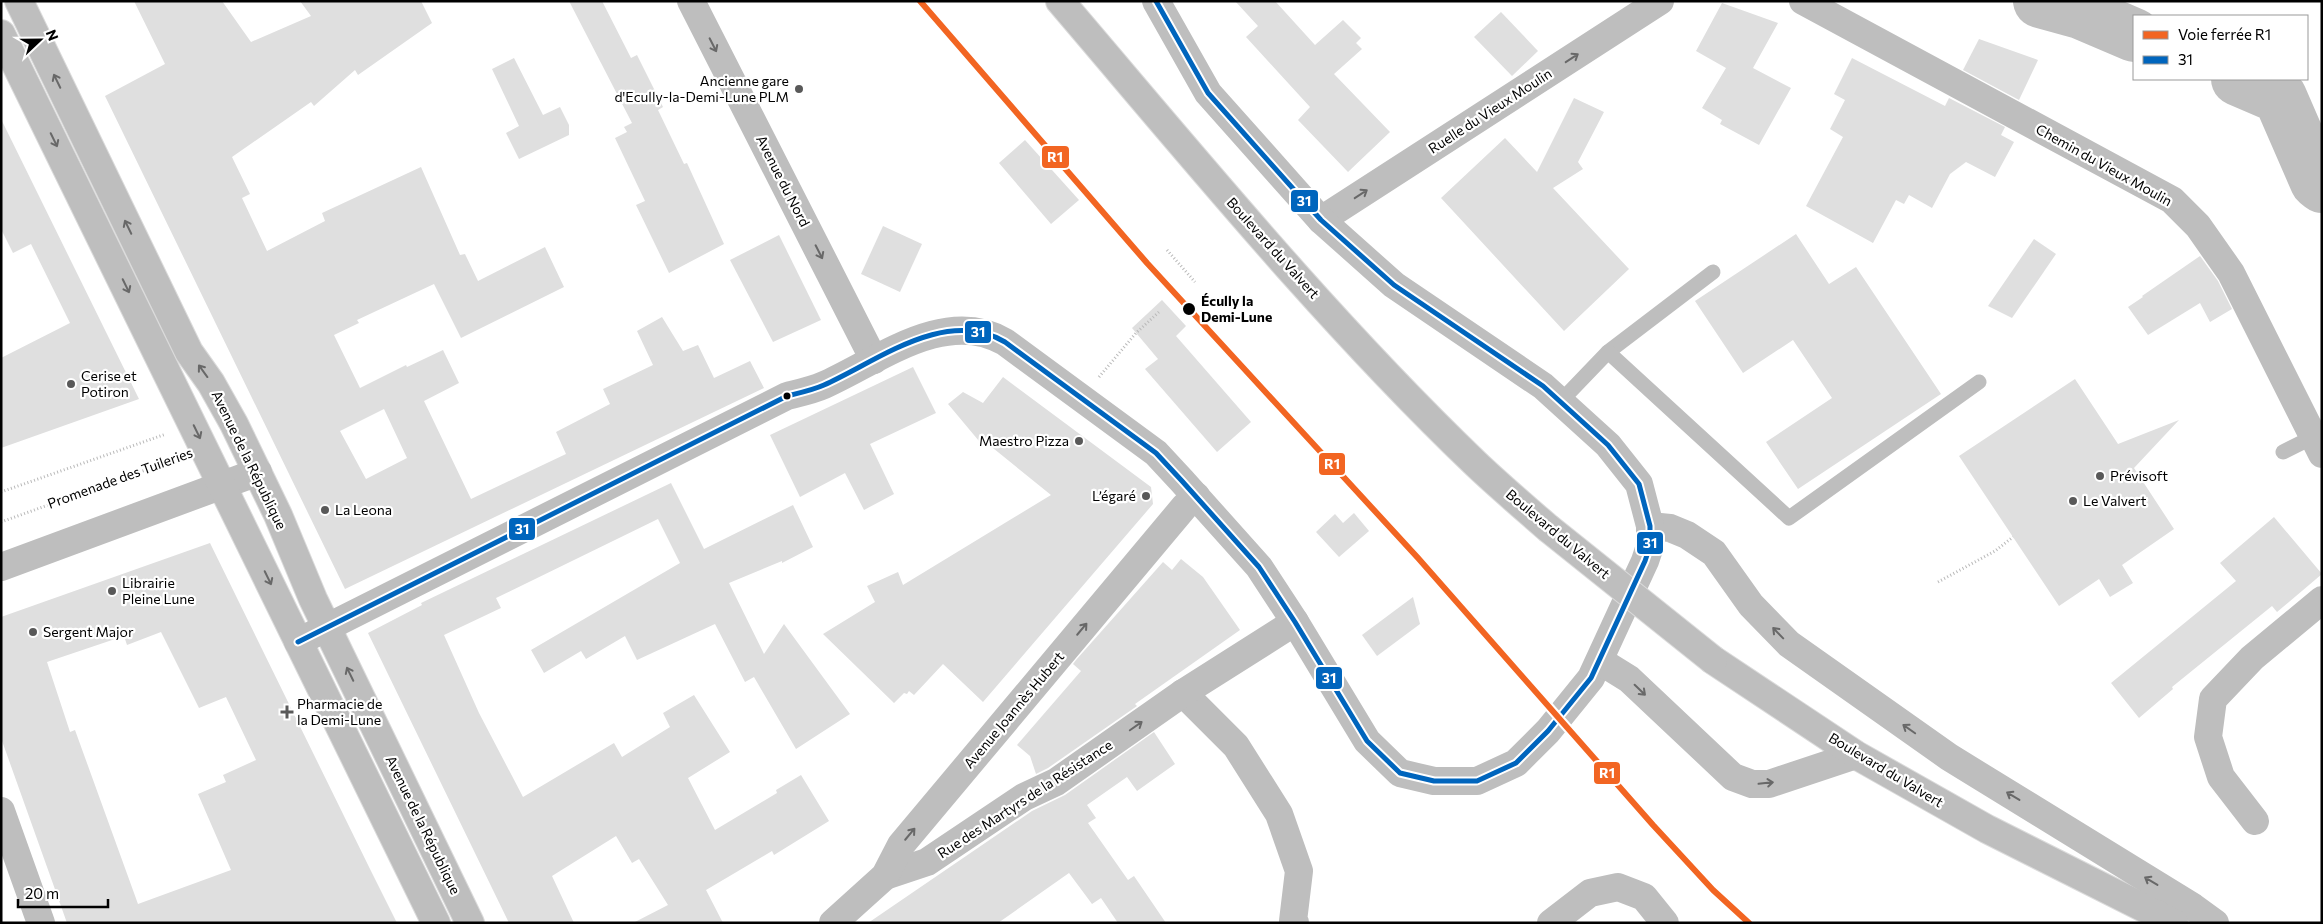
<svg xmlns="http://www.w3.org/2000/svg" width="2323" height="924" font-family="Commissioner,sans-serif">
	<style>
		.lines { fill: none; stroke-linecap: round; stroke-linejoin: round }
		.river { stroke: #bfbfbf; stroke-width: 54 }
		.building { fill: #dfdfdf; fill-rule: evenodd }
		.primary-casing { stroke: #dbdbdb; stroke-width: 30 }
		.path { stroke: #b9b9b9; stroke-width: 3; stroke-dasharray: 1 2.5; stroke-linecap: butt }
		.lane { stroke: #bebebe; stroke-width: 15 }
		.street { stroke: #bebebe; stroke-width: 28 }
		.primary { stroke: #bebebe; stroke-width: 28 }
		.primary-bridge-casing { stroke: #dbdbdb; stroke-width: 30; stroke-linecap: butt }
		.primary-bridge { stroke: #bebebe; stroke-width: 28 }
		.bus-1-casing { stroke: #fff; stroke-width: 9 }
		.bus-1 { stroke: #0065bd; stroke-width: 5 }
		.rail-1-casing { stroke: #fff; stroke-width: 10 }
		.rail-1 { stroke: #f26522; stroke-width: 6 }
		.oneway { stroke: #686868 }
		.poi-dot { fill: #595959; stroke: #fff; stroke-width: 2 }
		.stop-dot { fill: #000; stroke: #fff; stroke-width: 2 }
		.labels { text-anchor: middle; stroke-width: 4.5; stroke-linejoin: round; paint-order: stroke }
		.poi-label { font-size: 14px; fill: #000; stroke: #fff; text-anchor: start }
		.street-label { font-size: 14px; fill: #000; stroke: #fff }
		.stop-label { font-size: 14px; font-weight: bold; fill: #000; stroke: #fff; text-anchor: start }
		.line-badge { stroke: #fff; stroke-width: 2 }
		.badge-label { font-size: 14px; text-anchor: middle; font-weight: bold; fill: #fff }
	</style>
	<rect width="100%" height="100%" fill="#fff"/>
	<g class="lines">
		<g class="river">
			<polyline points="2040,1 2080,12 2134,35"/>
			<polyline points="2238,79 2280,97 2317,182 2322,186"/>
		</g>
	</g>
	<g class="building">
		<path d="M 134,1 L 222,1 L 251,42 L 311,16 L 300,1 L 421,1 L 432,23 L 358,75 L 355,70 L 314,106 L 311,102 L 232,157 L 250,194 L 242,198 L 267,251 L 325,221 L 322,213 L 421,167 L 460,255 L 465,254 L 478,281 L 545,247 L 564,287 L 461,338 L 434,284 L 357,320 L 359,323 L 334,335 L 360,388 L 406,365 L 407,367 L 443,350 L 459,383 L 424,401 L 471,499 L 566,454 L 556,432 L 610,404 L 603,389 L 653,365 L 637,331 L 662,317 L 683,351 L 698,345 L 714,378 L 750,361 L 764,388 L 345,589 L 105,96 L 165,64 ZM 384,409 L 407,458 L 366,479 L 340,431 Z"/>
		<polygon points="569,1 602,1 631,58 637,55 663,107 658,110 684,164 687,163 724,244 669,273 636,205 645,201 615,138 627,132 624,127 632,123"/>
		<polygon points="1235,1 1275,1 1315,45 1343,20 1361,38 1356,43 1362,49 1334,74 1390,132 1348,172 1298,120 1310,107 1246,37 1258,26"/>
		<polygon points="1722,3 1778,23 1753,68 1791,88 1759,145 1720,124 1722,120 1702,108 1726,68 1696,51"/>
		<polygon points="1501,12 1538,51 1512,76 1474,37"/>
		<polygon points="1979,39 2038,60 2019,100 1963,70"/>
		<polygon points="514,58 543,115 560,107 569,125 569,135 519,159 506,133 519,126 492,69"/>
		<polygon points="1852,58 1945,106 1949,98 2005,127 2001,135 2014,142 1995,177 1966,162 1950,174 1932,208 1909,195 1904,204 1896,200 1873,243 1806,206 1843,137 1830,129 1845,100 1834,94"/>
		<polygon points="1574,98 1604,112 1578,162 1583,169 1553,188 1629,269 1564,331 1441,198 1505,138 1537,172"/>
		<polygon points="1,119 139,399 1,448 1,358 70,323 31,244 13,253 1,229"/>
		<polygon points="1025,140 1079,200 1051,224 999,163"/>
		<polygon points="883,226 922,244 900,292 861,274"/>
		<polygon points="1796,234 1829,284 1856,267 1941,394 1798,489 1766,442 1832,398 1793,340 1743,373 1695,301"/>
		<polygon points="779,235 821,320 773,342 730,260"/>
		<polygon points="2034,239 2056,254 2012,318 1988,306"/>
		<polygon points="2200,256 2218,281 2232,309 2210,322 2200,303 2148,335 2128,307 2143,297 2142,296"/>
		<polygon points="1162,300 1186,326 1176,336 1251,422 1217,452 1145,369 1158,359 1132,328"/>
		<polygon points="913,367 936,413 870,444 894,494 864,510 845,473 800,497 770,435"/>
		<polygon points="1003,377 1151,487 1153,504 983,702 943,664 914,695 909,691 907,694 904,693 894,703 823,634 875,602 867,586 898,572 903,585 1051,495 988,444 984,447 948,404 963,392 983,403"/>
		<polygon points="2075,379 2118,444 2179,420 2134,468 2174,529 2122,565 2133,583 2110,597 2099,579 2059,606 1959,456"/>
		<polygon points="671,483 704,549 793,505 813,547 782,563 782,561 729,583 764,654 784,624 850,714 796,749 754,677 745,682 715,624 637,660 625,636 586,659 581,651 544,673 531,650 680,563 658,519 496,598 501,608 444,635 479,713 523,797 614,743 622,757 670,727 663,713 694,695 730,752 688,778 715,830 777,793 776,790 801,775 829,821 774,855 772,851 706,890 723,923 633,923 668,905 639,859 632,863 616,836 552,876 574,923 509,923 368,633 422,605 421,603"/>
		<polygon points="1354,513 1369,531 1339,557 1316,532 1335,514 1343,523"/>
		<polygon points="2274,517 2322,574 2277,612 2272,606 2172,687 2173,689 2139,718 2111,683 2236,581 2220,563"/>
		<path d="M 210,543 L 370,869 L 397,923 L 67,923 L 1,738 L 1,617 ZM 161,632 L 199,708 L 226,697 L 256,760 L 223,775 L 226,782 L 198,794 L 231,870 L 138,904 L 75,730 L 70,732 L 47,662 L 124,636 L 127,645 Z"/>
		<polygon points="1181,559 1203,577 1240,630 1135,704 1137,706 1048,768 1036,774 1030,756 1017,745 1081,671 1073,664 1076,660 1163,562 1172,570"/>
		<polygon points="1413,597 1420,624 1377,656 1362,635"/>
		<polygon points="1154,732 1175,764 1137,791 1127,777 1087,805 1096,818 1088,823 1128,880 1134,876 1166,923 1118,923 1101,898 1092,904 1069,873 998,923 868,923 1032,811 1065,795"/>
	</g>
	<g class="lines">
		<g class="primary-casing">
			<g id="primary">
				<polyline points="19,1 189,352 211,383 234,424 278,515 313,599 470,923"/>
				<path d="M 1060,1 C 1194,158 1326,320 1475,463 C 1498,485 1524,507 1548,528"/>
				<polyline points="1,34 436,923"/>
				<polyline points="1713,660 1856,755 1987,829 2174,923"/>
			</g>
		</g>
		<g class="path">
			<polyline points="1167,250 1195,282"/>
			<polyline points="1099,377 1136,333 1160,311"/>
			<polyline points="1,492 166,434"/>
			<polyline points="1,522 176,459"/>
			<polyline points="1938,582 1995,551 2013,537"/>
		</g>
		<g class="lane">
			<polyline points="1608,352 1713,272"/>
			<polyline points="1560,402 1608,352 1789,518 1979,382"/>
			<polyline points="2283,452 2313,437"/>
		</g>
		<g class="street">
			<polyline points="691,1 874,360"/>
			<polyline points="1803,1 2172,200 2198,226 2231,273 2322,454"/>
			<polyline points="1321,220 1660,1"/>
			<polyline points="1650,526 1670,528 1687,535 1714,553 1751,605 1789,644 1949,757 2193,907 2215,923"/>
			<polyline points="1,567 258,472"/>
			<path d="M 298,642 L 787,396 C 799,393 813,390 824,385 C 878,361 945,307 1005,342 L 1156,453 L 1182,481 L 1259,567 L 1295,622 L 1367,741 L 1400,773 L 1434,781 L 1477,781 L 1516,763 L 1548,731 L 1591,678 L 1645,561 L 1650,546 L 1650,526 L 1639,484 L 1608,445 L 1543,386 L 1394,285 L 1321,220 L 1208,93 L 1156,1"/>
			<polyline points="1600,661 1629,679 1733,777 1752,784 1769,784 1856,755"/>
			<polyline points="1183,693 1236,746 1279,814 1299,871 1293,921 1295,923"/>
			<polyline points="1,811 41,923"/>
			<polyline points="2255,821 2221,777 2208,737 2213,699 2252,658 2322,600"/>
			<polyline points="885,876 927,862 1024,797 1056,782 1183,693 1295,622"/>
			<polyline points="833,923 885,876 901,845 1185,506 1196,496"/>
			<polyline points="1551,923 1590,893 1618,887 1644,897 1665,923"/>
		</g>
		<use href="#primary" class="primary"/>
		<g class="primary-bridge-casing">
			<polyline id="primary-bridge" points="1548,528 1713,660"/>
		</g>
		<use href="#primary-bridge" class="primary-bridge"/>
		<g class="bus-1-casing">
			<path id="bus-1" d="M 298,642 L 787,396 C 799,393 813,390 824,385 C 878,361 945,307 1005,342 L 1156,453 L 1182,481 L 1259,567 L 1295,622 L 1367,741 L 1400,773 L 1434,781 L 1477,781 L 1516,763 L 1548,731 L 1591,678 L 1645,561 L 1650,546 L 1650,526 L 1639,484 L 1608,445 L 1543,386 L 1394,285 L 1321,220 L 1208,93 L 1156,1"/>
		</g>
		<use href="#bus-1" class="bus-1"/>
		<g class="rail-1-casing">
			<polyline id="rail-1" points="920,1 1147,263 1418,558 1653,825 1713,890 1749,923"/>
		</g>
		<use href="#rail-1" class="rail-1"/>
	</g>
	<defs><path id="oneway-shaft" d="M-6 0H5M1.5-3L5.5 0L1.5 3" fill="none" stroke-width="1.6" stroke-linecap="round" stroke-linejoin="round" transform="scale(1.25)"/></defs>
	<g class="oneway">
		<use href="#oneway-shaft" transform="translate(713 45) rotate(63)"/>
		<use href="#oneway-shaft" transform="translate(1572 58) rotate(-33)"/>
		<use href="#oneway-shaft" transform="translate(57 81) rotate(-116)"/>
		<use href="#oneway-shaft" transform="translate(54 140) rotate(64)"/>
		<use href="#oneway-shaft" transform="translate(1361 194) rotate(-33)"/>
		<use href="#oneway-shaft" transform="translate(128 227) rotate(-116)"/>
		<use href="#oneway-shaft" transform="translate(819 252) rotate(63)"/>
		<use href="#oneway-shaft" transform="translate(126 286) rotate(64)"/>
		<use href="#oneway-shaft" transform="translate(203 371) rotate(-126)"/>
		<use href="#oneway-shaft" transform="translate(197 432) rotate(64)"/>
		<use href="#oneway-shaft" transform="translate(268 578) rotate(64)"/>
		<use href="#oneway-shaft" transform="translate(1082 629) rotate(-50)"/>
		<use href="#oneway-shaft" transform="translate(1778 633) rotate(-134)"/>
		<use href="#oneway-shaft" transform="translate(350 674) rotate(-116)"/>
		<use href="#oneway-shaft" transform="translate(1640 690) rotate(44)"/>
		<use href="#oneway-shaft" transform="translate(1136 726) rotate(-35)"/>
		<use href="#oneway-shaft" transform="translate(1909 729) rotate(-145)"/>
		<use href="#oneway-shaft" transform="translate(1766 783) rotate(-6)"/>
		<use href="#oneway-shaft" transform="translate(2013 796) rotate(-149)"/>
		<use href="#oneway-shaft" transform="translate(910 834) rotate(-50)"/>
		<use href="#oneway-shaft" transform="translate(2151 881) rotate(-149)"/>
	</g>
	<g class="poi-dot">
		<circle cx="799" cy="89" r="5"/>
		<circle cx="71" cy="384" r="5"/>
		<circle cx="1079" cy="441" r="5"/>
		<circle cx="2100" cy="476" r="5"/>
		<circle cx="1146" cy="496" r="5"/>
		<circle cx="2073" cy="501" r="5"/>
		<circle cx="325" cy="510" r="5"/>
		<circle cx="112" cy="591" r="5"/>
		<circle cx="33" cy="632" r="5"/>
		<path d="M284.5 704.5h5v5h5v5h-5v5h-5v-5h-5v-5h5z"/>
	</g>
	<g class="stop-dot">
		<circle cx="1189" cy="309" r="7"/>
		<circle cx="787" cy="396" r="4.5"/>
	</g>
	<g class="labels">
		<g class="poi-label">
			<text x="789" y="86" text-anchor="end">Ancienne gare<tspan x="789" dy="16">d'Ecully-la-Demi-Lune PLM</tspan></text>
			<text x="81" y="381">Cerise et<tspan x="81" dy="16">Potiron</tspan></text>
			<text x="1069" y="446" text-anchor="end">Maestro Pizza</text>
			<text x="2110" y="481">Prévisoft</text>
			<text x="1136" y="501" text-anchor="end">L’égaré</text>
			<text x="2083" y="506">Le Valvert</text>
			<text x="335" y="515">La Leona</text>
			<text x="122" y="588">Librairie<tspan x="122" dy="16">Pleine Lune</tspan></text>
			<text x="43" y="637">Sergent Major</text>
			<text x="297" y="709">Pharmacie de<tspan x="297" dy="16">la Demi-Lune</tspan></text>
		</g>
		<g class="street-label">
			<text transform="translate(1490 111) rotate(-33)" y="5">Ruelle du Vieux Moulin</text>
			<text transform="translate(2104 165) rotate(29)" y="5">Chemin du Vieux Moulin</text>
			<text transform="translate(783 181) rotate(63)" y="5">Avenue du Nord</text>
			<text transform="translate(1273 248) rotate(48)" y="5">Boulevard du Valvert</text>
			<text transform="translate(249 460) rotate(64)" y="5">Avenue de la République</text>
			<text transform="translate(120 478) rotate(-20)" y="5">Promenade des Tuileries</text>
			<text transform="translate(1558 534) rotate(40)" y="5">Boulevard du Valvert</text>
			<text transform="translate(1014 710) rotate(-50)" y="5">Avenue Joannès Hubert</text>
			<text transform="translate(1886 770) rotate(31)" y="5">Boulevard du Valvert</text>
			<text transform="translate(1025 799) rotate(-33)" y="5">Rue des Martyrs de la Résistance</text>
			<text transform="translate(423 825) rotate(64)" y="5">Avenue de la République</text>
		</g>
		<g class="stop-label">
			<text x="1201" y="306">Écully la<tspan x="1201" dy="16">Demi-Lune</tspan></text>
		</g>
	</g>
	<g class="line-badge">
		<rect x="1041" y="145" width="29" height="24" rx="5" fill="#f26522"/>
		<rect x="1290" y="189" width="29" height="24" rx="5" fill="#0065bd"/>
		<rect x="964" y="320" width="28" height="24" rx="5" fill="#0065bd"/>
		<rect x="1318" y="452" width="28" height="24" rx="5" fill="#f26522"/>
		<rect x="508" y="517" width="28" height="24" rx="5" fill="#0065bd"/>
		<rect x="1636" y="531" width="28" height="24" rx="5" fill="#0065bd"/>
		<rect x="1315" y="666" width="28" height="24" rx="5" fill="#0065bd"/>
		<rect x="1593" y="761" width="28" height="24" rx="5" fill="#f26522"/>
	</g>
	<g class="badge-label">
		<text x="1055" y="162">R1</text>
		<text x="1304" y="206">31</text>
		<text x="978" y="337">31</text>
		<text x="1332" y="469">R1</text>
		<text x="522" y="534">31</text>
		<text x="1650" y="548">31</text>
		<text x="1329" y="683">31</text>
		<text x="1607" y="778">R1</text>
	</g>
	<rect width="2323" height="924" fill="none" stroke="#000000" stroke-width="5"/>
	<rect x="2133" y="15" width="175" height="65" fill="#ffffff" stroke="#999999"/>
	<rect x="2143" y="31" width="25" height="8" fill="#f26522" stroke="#999999"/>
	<text x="2178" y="40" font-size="15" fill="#000000">Voie ferrée R1</text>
	<rect x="2143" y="56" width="25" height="8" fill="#0065bd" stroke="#999999"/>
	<text x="2178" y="65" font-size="15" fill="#000000">31</text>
	<g transform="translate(40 40) rotate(68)" stroke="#ffffff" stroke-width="4" paint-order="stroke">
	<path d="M0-4L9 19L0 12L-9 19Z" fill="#000000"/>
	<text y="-8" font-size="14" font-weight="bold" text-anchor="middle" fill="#000000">N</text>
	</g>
	<path d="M18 899v8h90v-8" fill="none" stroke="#000000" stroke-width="2.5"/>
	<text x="25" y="899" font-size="15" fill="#000000" stroke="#ffffff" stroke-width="4" paint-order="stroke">20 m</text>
</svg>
